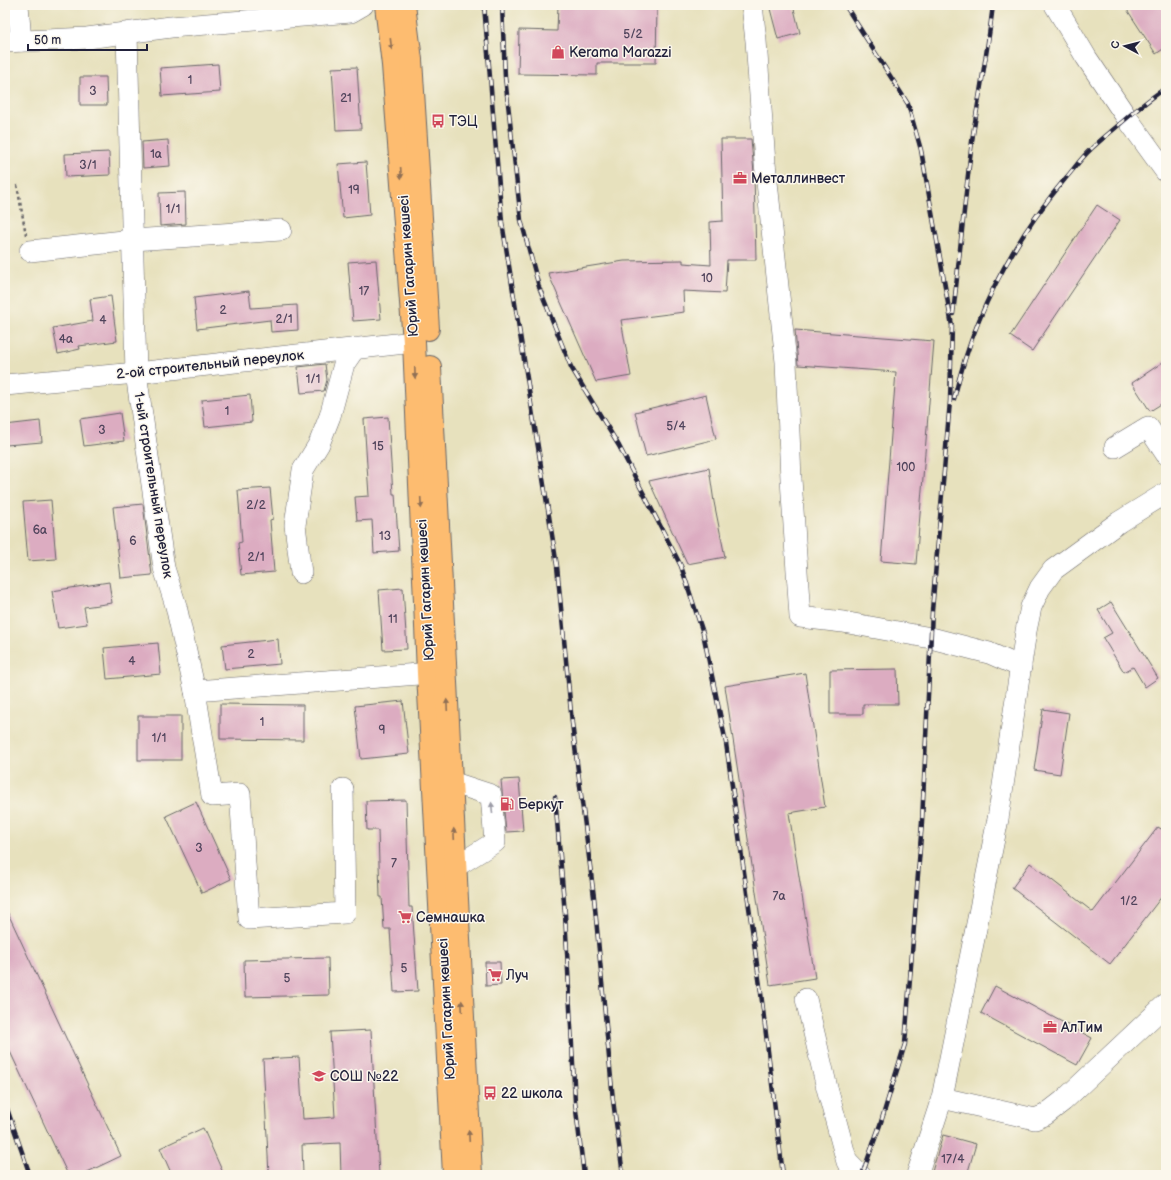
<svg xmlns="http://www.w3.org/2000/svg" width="1171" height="1180" font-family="'Balsamiq Sans',sans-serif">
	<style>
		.building { fill: #dcacc1 }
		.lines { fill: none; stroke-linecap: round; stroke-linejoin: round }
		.minor-casing { stroke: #676568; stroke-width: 22 }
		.major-casing { stroke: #676568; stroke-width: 24 }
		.path { stroke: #676568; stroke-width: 2.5; stroke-dasharray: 3 3; stroke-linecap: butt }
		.minor { stroke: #fff; stroke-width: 21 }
		.major { stroke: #fdbc6f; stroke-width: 22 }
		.rail-casing { stroke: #22223b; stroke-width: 4.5 }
		.rail { stroke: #fbf7ec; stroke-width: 3; stroke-dasharray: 9; stroke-linecap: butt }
		.oneway { fill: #906f55 }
		.oneway2 { fill: #9c9ca7 }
		.labels { text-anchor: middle; stroke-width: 3; stroke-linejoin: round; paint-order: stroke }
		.number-label { font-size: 12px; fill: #50445c }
		.poi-label { font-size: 14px; fill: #22223b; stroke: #fbf7ec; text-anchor: start }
		.street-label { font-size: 14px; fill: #22223b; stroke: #fbf7ec }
	</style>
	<rect width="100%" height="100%" fill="#fbf7ec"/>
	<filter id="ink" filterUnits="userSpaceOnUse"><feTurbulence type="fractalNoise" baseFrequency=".025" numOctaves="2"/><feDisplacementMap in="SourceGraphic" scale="8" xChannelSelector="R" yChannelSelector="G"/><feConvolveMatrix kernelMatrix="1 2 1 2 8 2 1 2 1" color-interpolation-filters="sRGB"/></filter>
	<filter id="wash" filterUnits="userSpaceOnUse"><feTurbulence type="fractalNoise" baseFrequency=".012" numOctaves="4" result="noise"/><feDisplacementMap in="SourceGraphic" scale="16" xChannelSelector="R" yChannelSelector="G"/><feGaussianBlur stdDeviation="0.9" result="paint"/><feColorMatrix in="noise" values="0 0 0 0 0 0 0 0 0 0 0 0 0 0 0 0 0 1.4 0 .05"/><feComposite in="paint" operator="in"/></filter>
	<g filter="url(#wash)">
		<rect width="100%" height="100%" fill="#e7e1bd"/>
		<g id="blocks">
			<g class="building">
				<polygon points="558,5 657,5 656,63 597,63 597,75 518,74 519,30 557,31"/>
				<polygon points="769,5 793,5 800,33 778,39"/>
				<polygon points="1124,5 1162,5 1166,10 1166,47 1156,54"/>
				<polygon points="218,64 220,92 162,96 160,68"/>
				<polygon points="357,67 361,129 336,130 332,68"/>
				<polygon points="80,77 106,77 107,105 80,105"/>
				<polygon points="721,139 751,139 754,173 756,260 727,260 725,293 683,291 684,312 621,320 631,376 596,382 548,273 624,261 683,260 683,263 711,265 710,222 723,221"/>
				<polygon points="168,140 170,166 143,168 142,142"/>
				<polygon points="109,152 110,175 66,177 65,154"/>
				<polygon points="366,162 370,215 343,218 338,164"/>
				<polygon points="185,192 186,224 160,226 159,193"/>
				<polygon points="1097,205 1120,220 1032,351 1010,336"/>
				<polygon points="376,260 381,319 353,321 348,262"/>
				<polygon points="249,291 251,308 297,305 298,330 271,332 270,320 197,329 194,298"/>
				<polygon points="111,296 117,341 79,346 80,349 58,354 53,328 93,321 90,299"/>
				<polygon points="795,330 934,341 916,564 881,561 896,372 798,365"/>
				<polygon points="1166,360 1166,401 1150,411 1132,383"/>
				<polygon points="325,364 327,380 324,391 301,393 298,367"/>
				<polygon points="250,395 252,422 205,427 202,400"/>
				<polygon points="706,395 716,439 646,456 635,412"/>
				<polygon points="120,413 124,441 84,446 80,419"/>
				<polygon points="388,417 393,494 395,494 399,551 374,553 372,520 357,521 355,497 369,496 364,419"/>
				<polygon points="40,421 42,442 6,445 5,425"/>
				<polygon points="709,468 714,502 725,557 687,564 649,481"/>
				<polygon points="270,488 273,519 270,520 274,572 241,575 238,543 242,542 238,490"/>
				<polygon points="51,500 56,559 28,561 23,502"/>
				<polygon points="143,504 152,575 121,578 113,507"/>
				<polygon points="109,582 112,603 84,607 87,624 58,628 52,591"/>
				<polygon points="403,588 407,649 383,650 379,590"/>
				<polygon points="1111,602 1158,678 1145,687 1133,667 1124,672 1103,638 1112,633 1098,610"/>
				<polygon points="278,639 280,664 225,669 222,645"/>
				<polygon points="158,643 161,674 107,679 104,648"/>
				<polygon points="897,669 898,704 863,704 863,714 830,714 830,670"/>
				<polygon points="805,673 825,807 789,813 815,978 770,985 725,686"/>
				<polygon points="403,701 409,754 361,759 355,706"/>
				<polygon points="220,704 303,705 303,740 220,739"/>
				<polygon points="1043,709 1069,713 1060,774 1034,770"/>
				<rect x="138" y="716" width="43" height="44"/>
				<polygon points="519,779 523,831 506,832 501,780"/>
				<polygon points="406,800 409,907 412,907 418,991 394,992 390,929 384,929 382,897 380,897 378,830 367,830 366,801"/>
				<polygon points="196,802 231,879 202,893 166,816"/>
				<polygon points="1158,827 1166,832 1166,891 1110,964 1012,888 1030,863 1093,912"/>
				<polygon points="5,907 121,1156 81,1175 68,1175 5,1041"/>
				<polygon points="328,958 329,995 245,997 244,960"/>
				<polygon points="485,962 500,962 501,985 486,986"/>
				<polygon points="995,986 1092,1038 1077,1065 981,1013"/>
				<polygon points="371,1030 379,1175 341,1175 340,1143 302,1145 303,1175 269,1175 263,1059 299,1057 303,1119 335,1117 330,1032"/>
				<polygon points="203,1128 224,1175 172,1175 160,1148"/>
				<polygon points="943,1135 976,1144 967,1175 931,1175"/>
			</g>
		</g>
	</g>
	<g filter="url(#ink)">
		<use href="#blocks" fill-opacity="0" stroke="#676568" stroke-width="1"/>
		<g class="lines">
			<g class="minor-casing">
				<g id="minor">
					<polyline points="18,5 21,41"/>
					<polyline points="752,5 756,41 765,163 786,362 791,479 800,617 843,622 931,638 989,653 1021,667"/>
					<polyline points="1055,5 1086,57 1127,118 1166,172"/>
					<polyline points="127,34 136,373 164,568 176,606 195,691 212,796 240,794 249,919 345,913 343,789"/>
					<polyline points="5,42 87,38 171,27 351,12 363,5"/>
					<polyline points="30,251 133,240 281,230"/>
					<polyline points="5,385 136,373 414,342"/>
					<polyline points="1115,447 1148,427 1166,454"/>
					<polyline points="301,573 295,525 303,470 319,444 330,416 344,364 355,348"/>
					<polyline points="195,691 445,672"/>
					<polyline points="451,782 491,795 495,842 455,867"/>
					<polyline points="806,999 827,1088 847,1162 860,1175"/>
					<polyline points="942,1098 1035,1119 1045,1115 1063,1101 1166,1004"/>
					<polyline points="917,1175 942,1098 998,819 1026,631 1031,607 1040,588 1053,570 1119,522 1166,493"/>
				</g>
			</g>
			<g class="major-casing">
				<g id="major">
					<polyline points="386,5 393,65 414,342 428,673 454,1175"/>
					<polyline points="404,5 411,60 428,329"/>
					<polyline points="430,367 471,1175"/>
				</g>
			</g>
			<polyline class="path" points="17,185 26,235"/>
			<use href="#minor" class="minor"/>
			<use href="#major" class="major"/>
			<g class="rail-casing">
				<g id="rail">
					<polyline points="484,5 502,222 557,566 572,723 594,897 613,1100 623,1175"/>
					<polyline points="502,5 505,77 521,220 539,287 571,367 619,446 681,566 703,633 726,743 761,993 783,1175"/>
					<polyline points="845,5 908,104 921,150 952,326 950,401 932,611 922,822 905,1044 881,1122 862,1175"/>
					<path d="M 953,314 C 960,254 965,194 973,134 C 980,91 988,48 993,5"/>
					<path d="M 954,399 C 973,318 1011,243 1065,179 C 1074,169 1081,158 1091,149 C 1100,140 1111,132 1121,123 C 1135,111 1150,98 1166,88"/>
					<polyline points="555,797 565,914 575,1102 584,1175"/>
					<polyline points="5,1103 30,1175"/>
				</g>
			</g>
			<use href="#rail" class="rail"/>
		</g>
		<defs><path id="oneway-solid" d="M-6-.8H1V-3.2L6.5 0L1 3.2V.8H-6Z"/></defs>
		<g class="oneway">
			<use href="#oneway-solid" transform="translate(391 44) rotate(83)"/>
			<use href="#oneway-solid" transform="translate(401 173) rotate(86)"/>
			<use href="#oneway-solid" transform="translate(415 373) rotate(88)"/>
			<use href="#oneway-solid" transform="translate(421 503) rotate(87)"/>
			<use href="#oneway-solid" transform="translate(447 705) rotate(-93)"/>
			<use href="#oneway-solid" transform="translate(454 834) rotate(-93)"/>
			<use href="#oneway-solid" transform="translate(462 1006) rotate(-93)"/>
			<use href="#oneway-solid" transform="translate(469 1136) rotate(-93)"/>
		</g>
		<use class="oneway2" href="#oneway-solid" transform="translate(492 808) rotate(-95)"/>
	</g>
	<defs>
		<g id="shop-bare" transform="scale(1.08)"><path d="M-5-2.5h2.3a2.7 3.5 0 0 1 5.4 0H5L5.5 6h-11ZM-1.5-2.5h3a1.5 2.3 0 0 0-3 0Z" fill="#d1495b" stroke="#fbf7ec" stroke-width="2.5" paint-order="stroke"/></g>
		<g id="bus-bare" transform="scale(1.08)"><path d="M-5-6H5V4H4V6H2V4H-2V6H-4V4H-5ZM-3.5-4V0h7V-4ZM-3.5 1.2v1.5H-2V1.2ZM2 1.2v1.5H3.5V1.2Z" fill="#d1495b" stroke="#fbf7ec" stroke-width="2.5" paint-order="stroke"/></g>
		<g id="office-bare" transform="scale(1.08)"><path d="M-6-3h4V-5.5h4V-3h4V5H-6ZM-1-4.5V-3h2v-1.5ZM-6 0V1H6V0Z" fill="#d1495b" stroke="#fbf7ec" stroke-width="2.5" paint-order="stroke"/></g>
		<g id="fuel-bare" transform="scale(1.08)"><path d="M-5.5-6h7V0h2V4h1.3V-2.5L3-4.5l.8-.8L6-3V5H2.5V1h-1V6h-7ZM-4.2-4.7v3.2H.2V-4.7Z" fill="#d1495b" stroke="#fbf7ec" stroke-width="2.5" paint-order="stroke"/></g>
		<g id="supermarket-bare" transform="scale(1.08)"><path d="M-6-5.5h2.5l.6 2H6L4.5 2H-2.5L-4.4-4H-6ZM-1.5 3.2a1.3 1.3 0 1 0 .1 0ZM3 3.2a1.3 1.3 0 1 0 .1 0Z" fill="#d1495b" stroke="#fbf7ec" stroke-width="2.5" paint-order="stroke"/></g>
		<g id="school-bare" transform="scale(1.08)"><path d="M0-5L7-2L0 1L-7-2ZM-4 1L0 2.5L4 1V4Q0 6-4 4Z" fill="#d1495b" stroke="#fbf7ec" stroke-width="2.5" paint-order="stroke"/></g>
	</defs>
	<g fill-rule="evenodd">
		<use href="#shop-bare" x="558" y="52"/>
		<use href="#bus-bare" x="438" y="121"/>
		<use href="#office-bare" x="740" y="178"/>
		<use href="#fuel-bare" x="507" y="804"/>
		<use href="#supermarket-bare" x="405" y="917"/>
		<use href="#supermarket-bare" x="495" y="975"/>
		<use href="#office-bare" x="1050" y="1027"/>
		<use href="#school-bare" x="319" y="1076"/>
		<use href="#bus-bare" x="490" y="1093"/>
	</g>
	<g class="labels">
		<g class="number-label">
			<text x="633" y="38">5/2</text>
			<text x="190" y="84">1</text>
			<text x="93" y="95">3</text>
			<text x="346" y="102">21</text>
			<text x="156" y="158">1а</text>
			<text x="88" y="169">3/1</text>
			<text x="354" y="194">19</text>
			<text x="173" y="213">1/1</text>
			<text x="707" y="282">10</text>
			<text x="364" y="295">17</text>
			<text x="223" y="314">2</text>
			<text x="284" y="323">2/1</text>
			<text x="103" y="324">4</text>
			<text x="66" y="343">4а</text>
			<text x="313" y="383">1/1</text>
			<text x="227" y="415">1</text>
			<text x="676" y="430">5/4</text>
			<text x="102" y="434">3</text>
			<text x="378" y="450">15</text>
			<text x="906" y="471">100</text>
			<text x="256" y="509">2/2</text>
			<text x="40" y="534">6а</text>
			<text x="385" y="540">13</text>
			<text x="133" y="545">6</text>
			<text x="256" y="561">2/1</text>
			<text x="393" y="623">11</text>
			<text x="251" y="658">2</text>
			<text x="132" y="665">4</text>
			<text x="262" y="726">1</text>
			<text x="382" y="734">9</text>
			<text x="159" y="742">1/1</text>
			<text x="199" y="852">3</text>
			<text x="394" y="867">7</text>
			<text x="779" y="900">7а</text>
			<text x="1129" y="905">1/2</text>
			<text x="404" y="972">5</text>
			<text x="287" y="982">5</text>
			<text x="953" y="1163">17/4</text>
		</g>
		<g class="poi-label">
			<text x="569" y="57">Kerama Marazzi</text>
			<text x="449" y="126">ТЭЦ</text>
			<text x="751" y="183">Металлинвест</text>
			<text x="518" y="809">Беркут</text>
			<text x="416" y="922">Семнашка</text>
			<text x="506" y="980">Луч</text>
			<text x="1061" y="1032">АлТим</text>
			<text x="330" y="1081">СОШ №22</text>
			<text x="501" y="1098">22 школа</text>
		</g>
		<g class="street-label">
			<text transform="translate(408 266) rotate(-94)" y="5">Юрий Гагарин көшесі</text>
			<text transform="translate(210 364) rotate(-6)" y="5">2-ой строительный переулок</text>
			<text transform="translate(154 485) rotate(81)" y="5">1-ый строительный переулок</text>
			<text transform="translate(425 590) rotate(-93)" y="5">Юрий Гагарин көшесі</text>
			<text transform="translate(446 1009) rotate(-93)" y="5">Юрий Гагарин көшесі</text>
		</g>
	</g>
	<rect width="1171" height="1180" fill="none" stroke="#fbf7ec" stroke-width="20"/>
	<g transform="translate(1125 46) rotate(277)" stroke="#fbf7ec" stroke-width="3" paint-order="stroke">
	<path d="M0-3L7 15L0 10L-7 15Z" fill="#22223b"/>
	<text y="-6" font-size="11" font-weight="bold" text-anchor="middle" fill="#22223b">С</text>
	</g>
	<path d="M28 44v6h119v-6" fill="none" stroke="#22223b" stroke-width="2"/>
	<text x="34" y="44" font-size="12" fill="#22223b" stroke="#fbf7ec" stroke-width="3" paint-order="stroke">50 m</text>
</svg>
